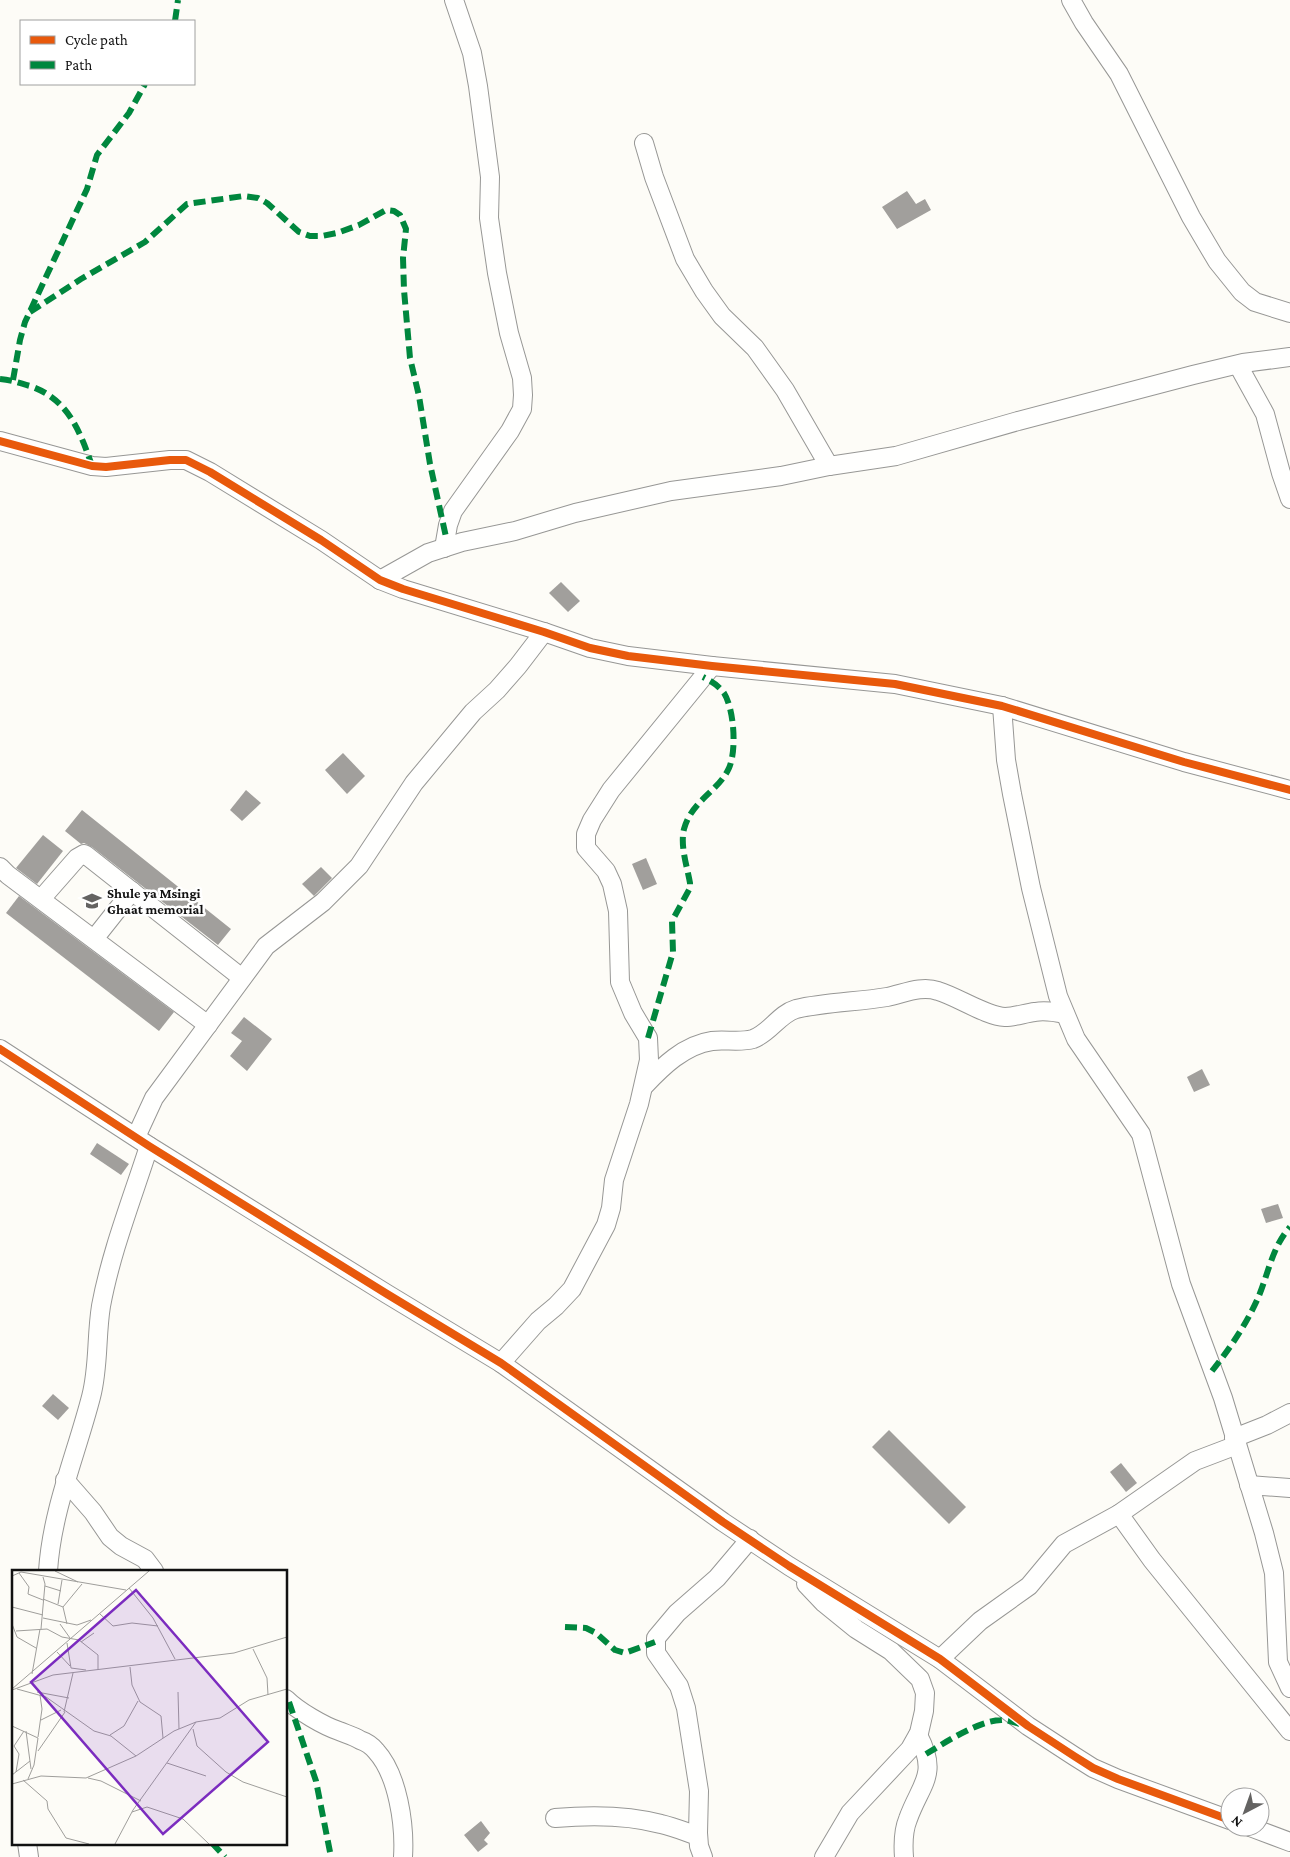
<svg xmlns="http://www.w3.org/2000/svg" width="1290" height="1857" font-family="'Crimson Pro',serif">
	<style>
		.building { fill: #a19f9c }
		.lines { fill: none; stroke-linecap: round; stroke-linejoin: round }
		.minor-casing { stroke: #979795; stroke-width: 20 }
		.minor { stroke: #fffffe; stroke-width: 18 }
		.quiet { stroke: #00873e; stroke-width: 6; stroke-dasharray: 12 6; stroke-linecap: butt }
		.cycleway-casing { stroke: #fff; stroke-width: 11 }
		.cycleway { stroke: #e8590c; stroke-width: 8 }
		.labels { text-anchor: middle; stroke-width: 5; stroke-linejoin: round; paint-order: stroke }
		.poi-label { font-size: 14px; font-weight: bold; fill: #111; stroke: #fff; text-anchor: start }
		.inset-road { fill: none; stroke: #9f9e9b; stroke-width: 1 }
		.view { fill: #7b2cbf; fill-opacity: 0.15; stroke: #7b2cbf; stroke-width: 2.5 }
		.inset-edge { fill: none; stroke: #111; stroke-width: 2.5 }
	</style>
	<rect width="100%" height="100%" fill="#fdfcf7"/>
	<g class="building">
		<polygon points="907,191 916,204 925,199 931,210 897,229 882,207"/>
		<polygon points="561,582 580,601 568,612 549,593"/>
		<polygon points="343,753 365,776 347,794 325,770"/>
		<polygon points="246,790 261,803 242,821 230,810"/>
		<polygon points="82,810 231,929 218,945 92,847 84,843 81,844 65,831"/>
		<polygon points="43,835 63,851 37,884 16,868"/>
		<polygon points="646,858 657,884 643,890 632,864"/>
		<polygon points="321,867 332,878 314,896 302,884"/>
		<polygon points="19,896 174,1012 159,1031 6,913"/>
		<polygon points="244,1017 272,1039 247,1071 230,1056 242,1041 231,1033"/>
		<polygon points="1202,1069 1210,1085 1194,1092 1187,1077"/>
		<polygon points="97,1143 129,1164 121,1175 90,1154"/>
		<polygon points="1278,1204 1283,1218 1266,1223 1261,1209"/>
		<polygon points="53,1394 69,1408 58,1420 42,1406"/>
		<polygon points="889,1430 966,1507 949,1524 872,1447"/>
		<polygon points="1121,1463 1137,1483 1126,1492 1110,1472"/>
		<polygon points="481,1821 490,1833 484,1840 488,1844 478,1852 464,1835"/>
	</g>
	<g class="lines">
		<g class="minor-casing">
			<g id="minor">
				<polyline points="1071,0 1084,23 1119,74 1191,217 1217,261 1242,292 1255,302 1290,313"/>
				<polyline points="644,143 654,177 685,259 704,291 722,316 755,348 785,390 829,466"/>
				<polyline points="1238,365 1265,414 1281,473 1290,499"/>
				<polyline points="0,441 92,466 106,467 170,460 186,460 210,472 321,540 380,580 403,589 544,632 590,648 628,656 712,666 895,684 1002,706 1184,762 1290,790"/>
				<polyline points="444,548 448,525 453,511 510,431 522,409 523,395 522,378 509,333 497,273 489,218 490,177 478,86 472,53 454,0"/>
				<polyline points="380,580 428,553 462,542 515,531 575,513 671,491 781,476 829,466 896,456 1018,421 1193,375 1243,363 1290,357"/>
				<polyline points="1002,706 1006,760 1012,794 1031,888 1058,996 1076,1039 1141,1134 1181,1284 1223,1398 1264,1533 1274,1573 1278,1662 1290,1688"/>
				<polyline points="0,867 8,875 208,1025"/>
				<polyline points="41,899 77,858 84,854 86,855 242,978"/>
				<polyline points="94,939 132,891"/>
				<polyline points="0,1049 149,1146 387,1294 501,1363 723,1522 789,1566 940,1659 1028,1726 1074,1756 1093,1768 1118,1779 1230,1820"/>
				<path d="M 644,1086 C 662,1067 684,1045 712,1041 C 725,1039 739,1043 753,1039 C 770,1033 779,1014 796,1009 C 826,1002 857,1002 887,997 C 903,994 921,985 938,991 C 958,997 986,1016 1005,1017 C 1015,1017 1025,1013 1035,1012 C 1045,1010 1055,1012 1065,1014"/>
				<polyline points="136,1137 154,1098 266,946 323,902 359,866 414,783 473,712 497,690 518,666 544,632"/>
				<polyline points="501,1363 538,1321 556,1306 572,1289 606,1225 611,1208 614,1180 639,1104 649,1060 648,1038 633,1013 620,982 618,911 612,884 606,871 586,848 586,834 592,820 611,790 712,666"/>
				<polyline points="1234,1438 1267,1425 1290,1413"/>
				<polyline points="65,1480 93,1512 110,1537 121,1546 145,1559 154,1571"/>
				<polyline points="1249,1485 1290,1488"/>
				<polyline points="1119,1514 1152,1560 1290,1731"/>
				<path d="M 48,1571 C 52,1510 76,1455 91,1397 C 99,1367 96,1337 101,1306 C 111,1252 132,1199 149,1146"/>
				<polyline points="806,1584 824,1603 856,1629 891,1651 920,1679 925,1693 924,1711 919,1733 910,1749 850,1813 824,1857"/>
				<polyline points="940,1659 980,1621 1029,1586 1064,1544 1119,1514 1195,1461 1237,1445"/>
				<path d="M 286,1699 C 298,1711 324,1726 339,1731 C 346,1734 354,1736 360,1740 C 366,1742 372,1746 376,1751 C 398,1775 405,1825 403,1857"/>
				<path d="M 555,1818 C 589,1815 628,1815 661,1824 C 674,1827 686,1832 698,1836"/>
				<polyline points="1250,1827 1290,1842"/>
				<polyline points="27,1843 29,1857"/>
				<polyline points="703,1857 699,1846 698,1833 699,1791 686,1708 679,1686 656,1653 656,1638 677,1613 717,1578 750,1539"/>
				<path d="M 904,1857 C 903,1844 903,1831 908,1819 C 921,1783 939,1775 918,1735"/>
			</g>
		</g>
		<use href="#minor" class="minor"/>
		<g class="quiet">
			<polyline points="175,21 178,0"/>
			<polyline points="30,312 81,279 145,242 187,204 244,196 258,198 267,203 299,232 310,236 322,236 337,233 359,225 386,210 394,211 400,215 406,229 403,258 404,290 410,358 419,396 430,464 446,537"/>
			<path d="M 0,379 C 12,380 19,383 30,386 C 68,399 80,431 92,466"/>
			<polyline points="13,380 20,340 25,322 87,189 97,155 129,113 145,84"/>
			<path d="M 648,1038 L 673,952 L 672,921 L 690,888 L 690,883 C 687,866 680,846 684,829 C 692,800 718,792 729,768 C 737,750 734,709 724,693 C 718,685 711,681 703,677"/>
			<path d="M 1212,1371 C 1230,1348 1246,1325 1258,1298 C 1268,1275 1272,1247 1290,1227"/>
			<polyline points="565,1627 586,1628 596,1633 615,1650 625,1653 655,1642"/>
			<polyline points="289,1702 316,1781 331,1857"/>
			<path d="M 926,1754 C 946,1742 978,1721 1001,1720 C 1007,1719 1015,1723 1020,1724"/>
			<polyline points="212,1843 225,1857"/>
		</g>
		<g class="cycleway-casing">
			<g id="cycleway">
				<polyline points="0,441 92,466 106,467 170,460 186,460 210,472 321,540 380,580 403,589 544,632 590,648 628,656 712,666 895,684 1002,706 1184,762 1290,790"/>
				<polyline points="0,1049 149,1146 387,1294 501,1363 723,1522 789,1566 940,1659 1028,1726 1074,1756 1093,1768 1118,1779 1230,1820"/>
			</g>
		</g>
		<use href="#cycleway" class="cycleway"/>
	</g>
	<defs>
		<g id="school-bare" transform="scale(1.5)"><path d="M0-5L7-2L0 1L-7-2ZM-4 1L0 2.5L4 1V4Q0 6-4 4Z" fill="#646362" stroke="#fff" stroke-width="2.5" paint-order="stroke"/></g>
	</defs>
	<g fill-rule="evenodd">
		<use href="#school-bare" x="92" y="901"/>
	</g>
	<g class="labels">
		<g class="poi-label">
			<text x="107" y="898">Shule ya Msingi<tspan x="107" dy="16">Ghaat memorial</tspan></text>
		</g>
	</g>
	<g transform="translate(12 1570)">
		<rect width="275" height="275" fill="#fdfcf7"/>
		<path class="inset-road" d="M 43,1 L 66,12M 7,3 L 17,17 L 16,24 L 31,30M 0,6 L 9,2 L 114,20M 33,16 L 49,21M 117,18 L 141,48 L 163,89M 31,29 L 51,37 L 55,54M 46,34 L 50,10M 0,37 L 31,45M 51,37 L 70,14M 88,44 L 101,56 L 120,53 L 146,56M 31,48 L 65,55 L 79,50M 0,54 L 5,67 L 24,78M 48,54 L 58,68M 29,59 L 33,14 L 31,7M 4,61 L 35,59 L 50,67 L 67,70 L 86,85 L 86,100M 69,72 L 82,63M 55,73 L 59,98 L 74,100M 241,79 L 255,108 L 256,125M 45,82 L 58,96M 118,97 L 120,115 L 128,132 L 149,146 L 151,168M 20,104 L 28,59M 0,119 L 137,1M 5,119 L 34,127 L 82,161 L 99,166 L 124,186M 0,120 L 41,105 L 222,83 L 275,67M 25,122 L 57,128M 166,122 L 167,159M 52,142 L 61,103M 29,150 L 49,140M 0,156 L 26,168 L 22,195 L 16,209M 181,159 L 185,176 L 214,202 L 231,212 L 275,227M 14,161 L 19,199M 98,165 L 112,156 L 126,131M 26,167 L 30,139 L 28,125M 26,181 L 53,142M 155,193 L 194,206M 4,202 L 7,184 L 2,176 L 12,161M 0,205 L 18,191M 76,208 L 89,211 L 129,231M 11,210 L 35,231 L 36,239 L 54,268 L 77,274M 0,214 L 29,206 L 74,208 L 124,186 L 162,161 L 184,152 L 208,148 L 237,130 L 275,119M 120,242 L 135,237 L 171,249 L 197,274M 103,274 L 121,240 L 184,152"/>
		<path class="view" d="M 124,20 L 256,172 L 151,264 L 19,112 Z"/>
		<rect width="275" height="275" class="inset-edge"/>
	</g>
	<rect x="20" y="20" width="175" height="65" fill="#ffffff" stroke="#a0a0a0"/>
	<rect x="30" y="36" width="25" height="8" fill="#e8590c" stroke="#a0a0a0"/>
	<text x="65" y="45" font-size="15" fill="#111111">Cycle path</text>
	<rect x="30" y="61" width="25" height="8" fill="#00873e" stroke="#a0a0a0"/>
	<text x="65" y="70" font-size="15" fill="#111111">Path</text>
	<g transform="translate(1245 1812) rotate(221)"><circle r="24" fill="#ffffff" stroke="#a0a0a0"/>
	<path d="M0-4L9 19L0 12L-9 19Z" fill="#646362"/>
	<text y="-8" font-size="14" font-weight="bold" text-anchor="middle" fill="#111111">N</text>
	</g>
</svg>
